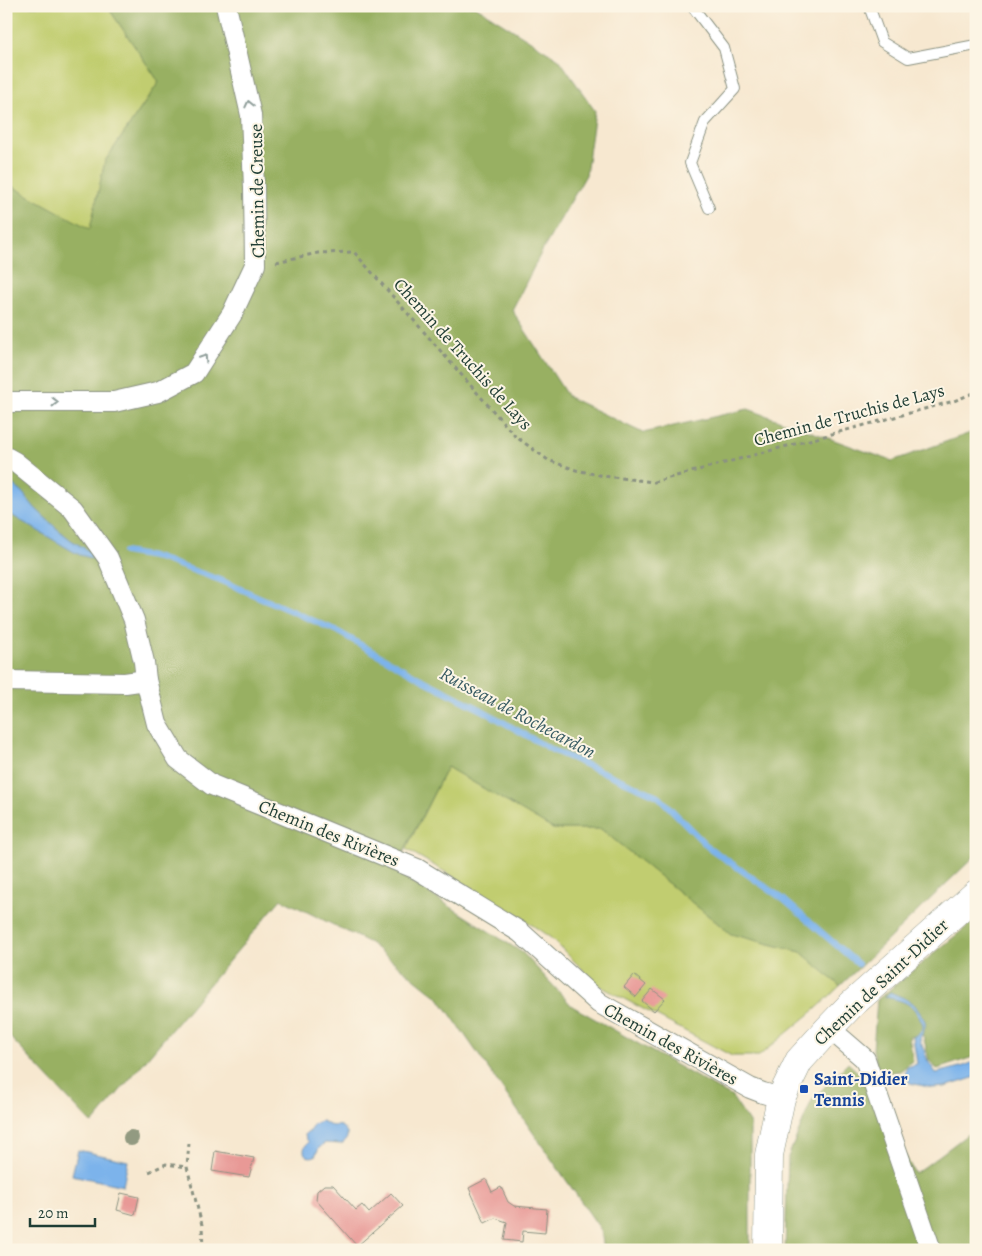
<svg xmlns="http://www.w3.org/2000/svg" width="982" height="1256" font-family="Alegreya,serif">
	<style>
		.green { fill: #c1cd6f; stroke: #708552 }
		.forest { fill: #98b062; stroke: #5c764b }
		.water { fill: #7cb3eb; stroke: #4e7890 }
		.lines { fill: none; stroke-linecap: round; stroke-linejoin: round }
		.stream { stroke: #7cb3eb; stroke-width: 6 }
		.building { fill: #e89996 }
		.lane-casing { stroke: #8b9282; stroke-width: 12 }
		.street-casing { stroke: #8b9282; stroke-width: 22 }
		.secondary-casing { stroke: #8b9282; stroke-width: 29 }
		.path { stroke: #8b9282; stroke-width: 3; stroke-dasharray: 4 4; stroke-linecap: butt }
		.lane { stroke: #fff; stroke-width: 10 }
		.street { stroke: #fff; stroke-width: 20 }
		.secondary { stroke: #fff; stroke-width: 28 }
		.tree { fill: #929a81 }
		.oneway { stroke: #8f9e9a }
		.transit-dot { fill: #1a4fb4; stroke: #fcf5e5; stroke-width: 2 }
		.labels { text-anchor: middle; stroke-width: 4; stroke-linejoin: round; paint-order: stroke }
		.street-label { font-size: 18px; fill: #1f3d34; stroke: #fcf5e5 }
		.transit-label { font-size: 18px; font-weight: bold; fill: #164399; stroke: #fcf5e5; text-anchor: start }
		.water-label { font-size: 19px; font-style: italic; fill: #365a62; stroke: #fcf5e5 }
	</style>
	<rect width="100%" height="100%" fill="#fcf5e5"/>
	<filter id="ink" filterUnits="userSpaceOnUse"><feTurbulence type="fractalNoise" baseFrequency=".02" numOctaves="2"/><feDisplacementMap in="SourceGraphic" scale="10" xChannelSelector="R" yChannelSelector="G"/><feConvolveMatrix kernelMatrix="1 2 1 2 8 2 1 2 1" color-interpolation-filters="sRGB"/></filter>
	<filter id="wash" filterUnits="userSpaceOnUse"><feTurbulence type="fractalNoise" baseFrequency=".0096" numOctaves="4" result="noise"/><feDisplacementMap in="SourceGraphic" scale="20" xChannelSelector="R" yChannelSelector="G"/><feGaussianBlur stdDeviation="1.12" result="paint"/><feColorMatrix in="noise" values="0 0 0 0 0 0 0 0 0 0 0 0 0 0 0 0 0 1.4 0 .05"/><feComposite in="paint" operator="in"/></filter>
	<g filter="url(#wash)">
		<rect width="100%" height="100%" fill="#f7e8d0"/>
		<g class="green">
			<polygon points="6,6 107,6 159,82 105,161 90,230 6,183"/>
			<polygon points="447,767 553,829 601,829 731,934 801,952 840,986 817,1008 759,1056 732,1056 598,985 551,938 512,911 406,849"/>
		</g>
		<g class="forest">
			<polygon points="107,6 475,6 559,59 595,111 586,175 541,253 512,310 568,397 643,433 748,409 892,461 976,431 976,855 840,986 801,952 731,934 601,829 553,829 447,767 394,871 523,953 572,1006 732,1097 750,1124 750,1250 604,1250 601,1230 439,998 370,943 281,899 92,1124 6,1033 6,183 90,229 105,161 159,82"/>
			<polygon points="976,919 976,1056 937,1069 929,1060 923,1035 909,1037 913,1061 900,1071 879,1074 873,1050 877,1000"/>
			<polygon points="848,1063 864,1078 915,1174 976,1128 976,1250 785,1250 788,1157 812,1100"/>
		</g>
		<g class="water">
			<polygon points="6,479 22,492 35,508 55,527 71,540 89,551 94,559 80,555 74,552 6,512"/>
			<path d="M 890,992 L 904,998 L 915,1005 L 925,1021 C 927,1028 921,1033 920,1040 L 928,1061 L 936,1073 L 964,1066 L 976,1061 L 976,1077 L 945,1087 L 933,1088 L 910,1083 C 905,1079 904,1073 907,1067 L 917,1064 L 913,1037 C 926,1029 925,1026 917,1014 C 915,1010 913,1007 909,1005 C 902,1000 893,999 885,997 Z"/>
			<path d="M 322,1121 C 324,1122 327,1124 329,1125 C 334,1127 338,1124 342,1127 C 350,1132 348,1141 341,1144 L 325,1143 L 319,1148 L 315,1156 C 304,1160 300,1149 309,1142 L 306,1139 L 305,1134 L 307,1132 L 310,1132 C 311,1125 315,1122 322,1121 Z"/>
			<polygon points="78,1150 128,1161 123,1186 72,1175"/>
		</g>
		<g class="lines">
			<polyline class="stream" points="124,552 158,558 220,580 335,630 421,679 482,710 552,750 658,796 708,847 783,899 858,964"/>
		</g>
		<g id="blocks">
			<g class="building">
				<polygon points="634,975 646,985 636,997 624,987"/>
				<polygon points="652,989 665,999 654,1011 642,1001"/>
				<polygon points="215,1151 254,1158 249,1177 212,1171"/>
				<polygon points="486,1179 492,1192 501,1187 508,1202 514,1206 547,1209 545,1233 523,1231 522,1242 504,1240 507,1222 495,1218 485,1223 469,1188"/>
				<polygon points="324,1185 333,1185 356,1210 362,1205 369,1213 391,1193 403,1206 357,1246 316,1200 317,1191"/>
				<polygon points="121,1193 139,1197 135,1215 117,1210"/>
			</g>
		</g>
	</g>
	<g filter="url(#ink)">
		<use href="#blocks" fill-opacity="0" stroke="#8b9282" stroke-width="1"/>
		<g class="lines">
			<g class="lane-casing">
				<g id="lane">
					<polyline points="692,6 724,48 735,89 705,122 690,163 709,208"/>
					<polyline points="869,6 882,42 908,58 976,45"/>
				</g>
			</g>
			<g class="street-casing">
				<g id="street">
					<polyline points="6,402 114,402 158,392 194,373 232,314 255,265 254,188 251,115 226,6"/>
					<polyline points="6,457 15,462 73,509 108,558 134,620 144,662 146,680 157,724 178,759 212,785 417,869 520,932 599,1003 750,1088 763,1093 781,1098"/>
					<polyline points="6,681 125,683 146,680"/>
					<polyline points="829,1028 865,1059 931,1250"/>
				</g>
			</g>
			<g class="secondary-casing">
				<polyline id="secondary" points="768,1250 769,1155 781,1098 799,1061 829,1028 850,1006 976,894"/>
			</g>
			<g class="path">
				<polyline points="276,262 318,253 354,252 515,436 548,460 576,470 604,476 654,482 954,401 976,392"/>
				<polyline points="189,1143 187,1167 202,1225 203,1250"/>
				<polyline points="149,1172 166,1164 187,1167"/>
			</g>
			<use href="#lane" class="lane"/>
			<use href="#street" class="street"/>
			<use href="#secondary" class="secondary"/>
		</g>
		<circle class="tree" cx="131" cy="1138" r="8"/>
		<defs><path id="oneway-chevron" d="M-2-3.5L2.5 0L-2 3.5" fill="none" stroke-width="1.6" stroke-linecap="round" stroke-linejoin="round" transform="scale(1.25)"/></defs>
		<g class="oneway">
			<use href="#oneway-chevron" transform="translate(249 104) rotate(-103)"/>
			<use href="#oneway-chevron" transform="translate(204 358) rotate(-57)"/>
			<use href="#oneway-chevron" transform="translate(55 402)"/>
		</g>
	</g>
	<rect class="transit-dot" x="799" y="1084" width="10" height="10" rx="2.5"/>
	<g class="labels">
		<g class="street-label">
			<text transform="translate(257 191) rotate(-91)" y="6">Chemin de Creuse</text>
			<text transform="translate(463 354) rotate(48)" y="6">Chemin de Truchis de Lays</text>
			<text transform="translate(849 415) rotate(-15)" y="6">Chemin de Truchis de Lays</text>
			<text transform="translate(329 833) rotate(22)" y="6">Chemin des Rivières</text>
			<text transform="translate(881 982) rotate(-43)" y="6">Chemin de Saint-Didier</text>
			<text transform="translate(671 1044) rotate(29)" y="6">Chemin des Rivières</text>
		</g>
		<g class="transit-label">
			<text x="814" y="1085">Saint-Didier<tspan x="814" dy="21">Tennis</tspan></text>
		</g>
		<g class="water-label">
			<text transform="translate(518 712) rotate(28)" y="7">Ruisseau de Rochecardon</text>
		</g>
	</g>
	<rect width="982" height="1256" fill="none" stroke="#fcf5e5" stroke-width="25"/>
	<path d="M30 1218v8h65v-8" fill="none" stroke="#1f3d34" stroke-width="2.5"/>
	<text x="38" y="1218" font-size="15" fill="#1f3d34" stroke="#fcf5e5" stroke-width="4" paint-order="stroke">20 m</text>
</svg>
